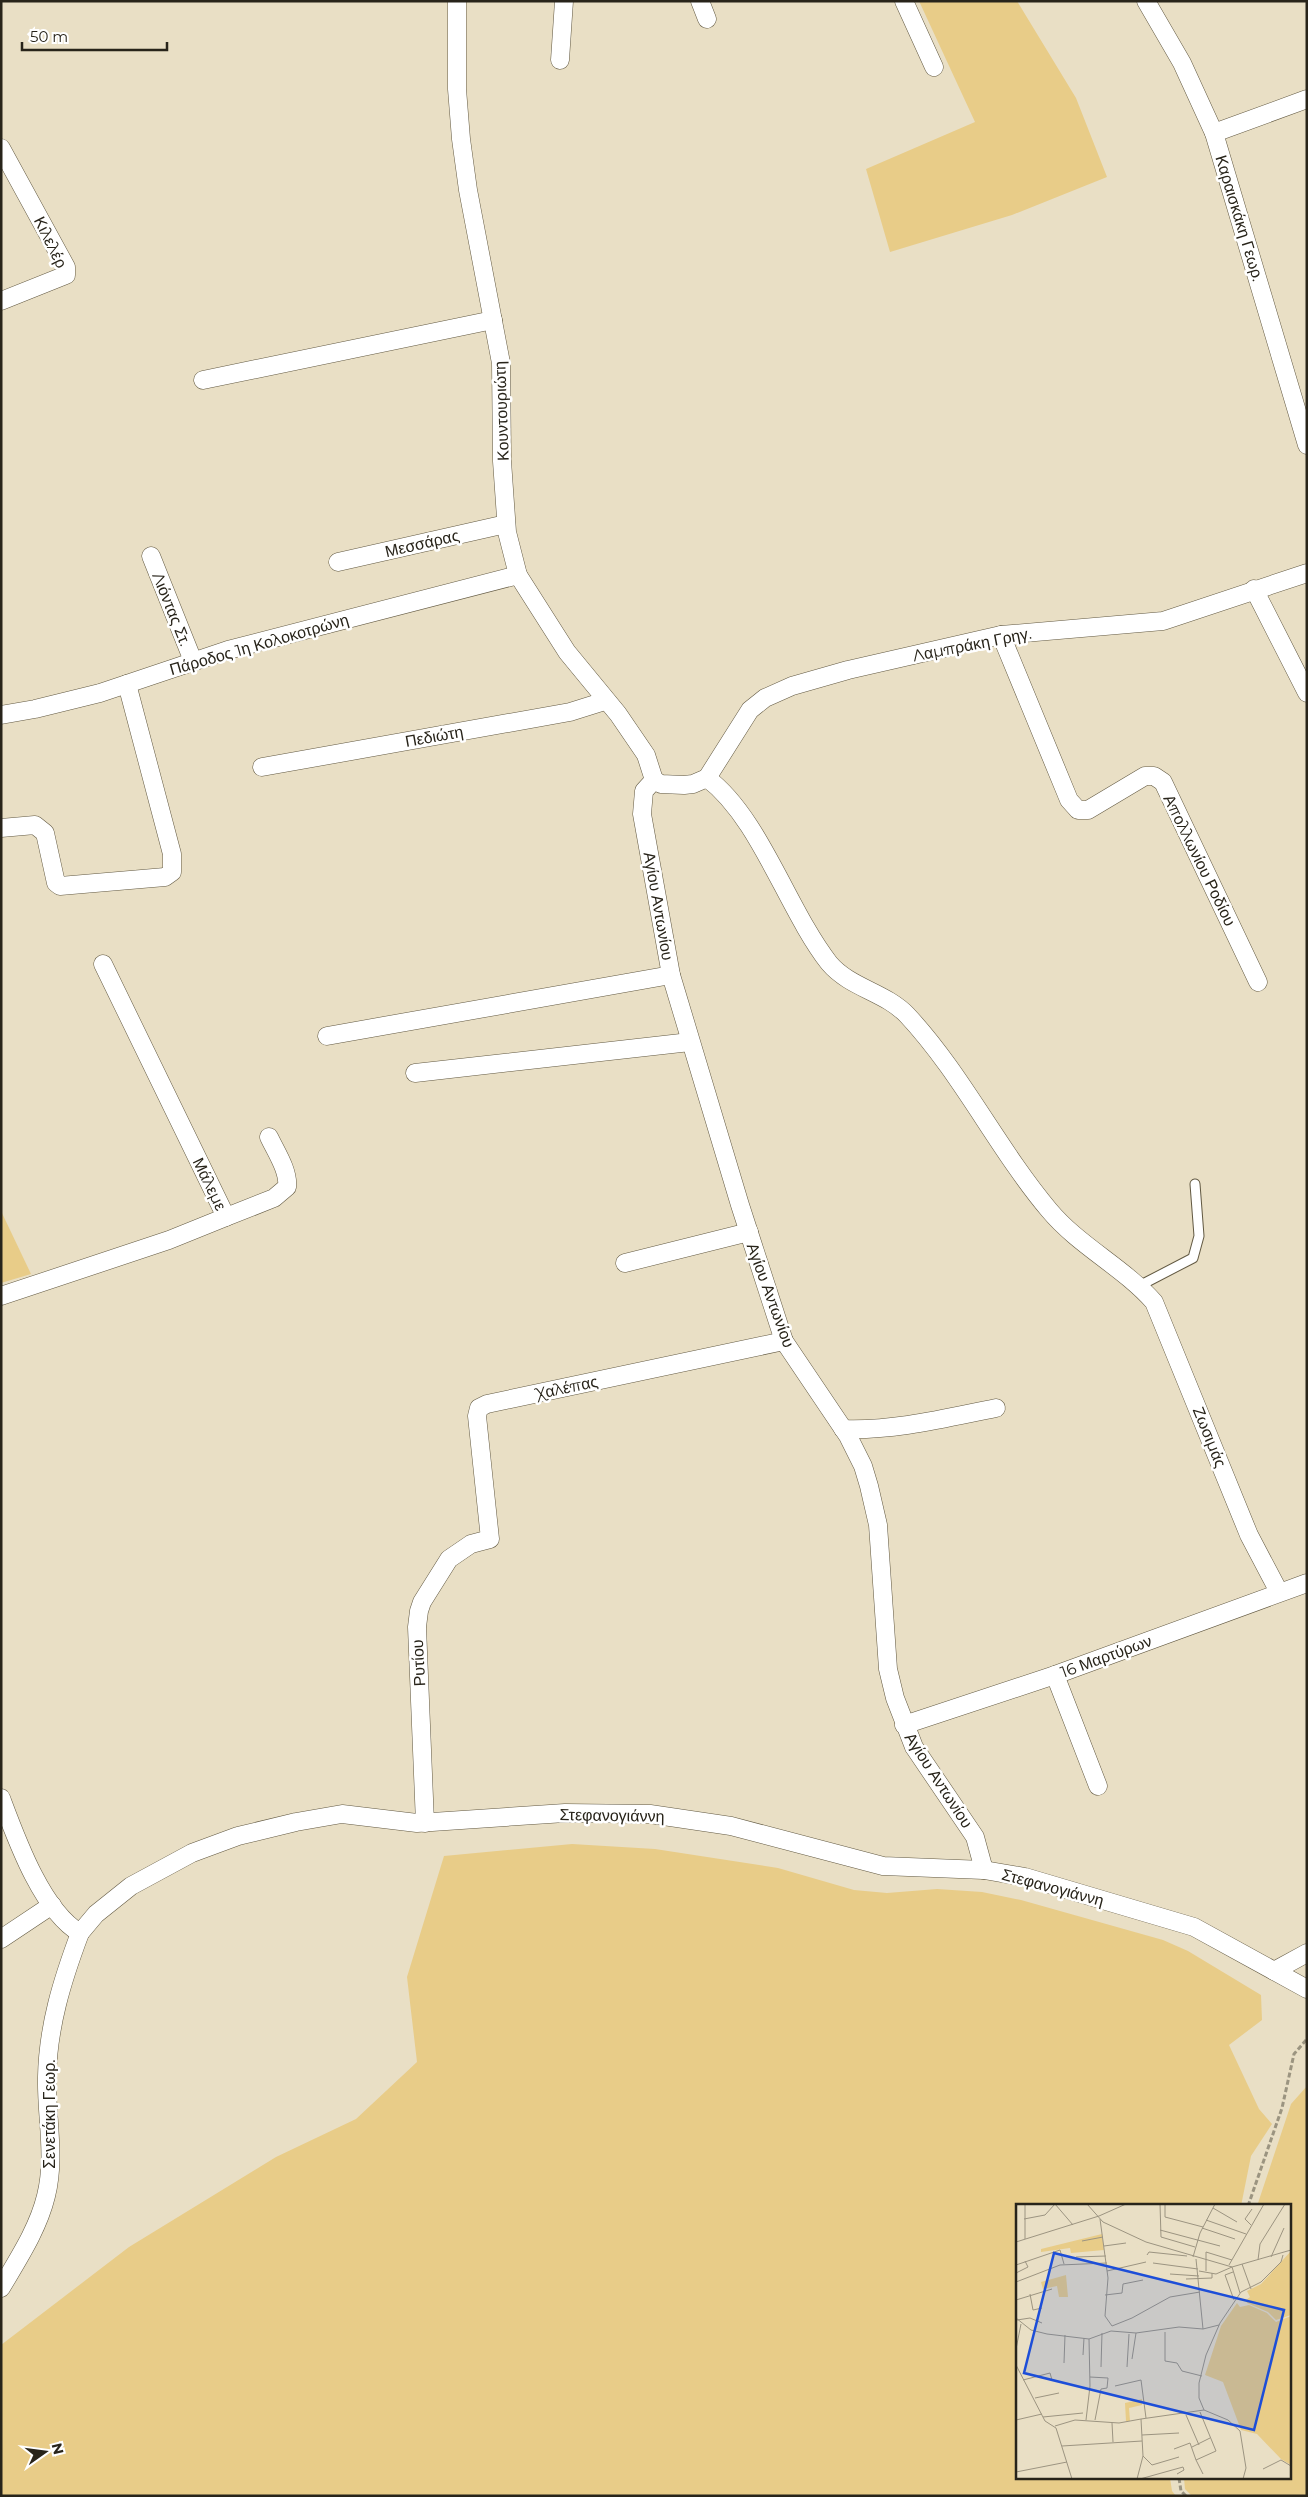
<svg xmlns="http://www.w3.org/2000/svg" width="1308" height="2497" font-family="Montserrat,sans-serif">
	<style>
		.green { fill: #e8cc88 }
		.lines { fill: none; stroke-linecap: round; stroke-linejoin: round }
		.lane-casing { stroke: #625942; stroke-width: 11 }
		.street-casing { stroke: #625942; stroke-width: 19 }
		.path { stroke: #9b9480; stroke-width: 3; stroke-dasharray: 5 2.5; stroke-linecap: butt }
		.lane { stroke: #fff; stroke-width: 9 }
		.street { stroke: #fff; stroke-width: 18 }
		.labels { text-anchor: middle; stroke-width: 5; stroke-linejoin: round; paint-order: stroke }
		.street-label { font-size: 16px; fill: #28241a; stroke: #fff }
		.inset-road { fill: none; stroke: #9c9481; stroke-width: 1 }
		.view { fill: #1d4ed8; fill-opacity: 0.15; stroke: #1d4ed8; stroke-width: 2.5 }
		.inset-edge { fill: none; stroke: #28241a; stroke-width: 2.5 }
	</style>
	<rect width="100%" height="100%" fill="#e9dfc5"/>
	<g class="green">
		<polygon points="919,1 1017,1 1076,98 1107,177 1012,215 890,252 866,169 975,122"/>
		<polygon points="1,1211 31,1274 1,1283"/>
		<polygon points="572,1844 655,1849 778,1868 854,1890 887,1893 937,1889 982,1892 1021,1900 1163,1940 1188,1951 1261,1995 1262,2020 1229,2045 1259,2109 1272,2124 1251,2156 1241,2206 1017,2206 1017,2478 1170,2478 1172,2491 1176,2496 1,2496 1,2345 129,2247 276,2157 356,2119 417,2062 407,1977 444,1856"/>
		<polygon points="1307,2086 1307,2496 1192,2496 1185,2489 1184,2478 1289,2478 1289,2206 1257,2206 1291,2104"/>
	</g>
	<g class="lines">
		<g class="lane-casing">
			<polyline id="lane" points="1139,1286 1193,1258 1199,1236 1195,1184"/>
		</g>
		<g class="street-casing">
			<g id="street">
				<polyline points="457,1 457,89 461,139 468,190 501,363 502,461 507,532 518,575 567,652 618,714 646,755 654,780"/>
				<polyline points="700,1 707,19"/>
				<polyline points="904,1 934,67"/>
				<polyline points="1146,1 1182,63 1214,133 1307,445"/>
				<polyline points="560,60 564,1"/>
				<polyline points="1214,133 1307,99"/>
				<polyline points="1,148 66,267 66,275 1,301"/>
				<polyline points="203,380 493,320"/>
				<polyline points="151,556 193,661"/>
				<polyline points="338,562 506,524"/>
				<polyline points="1254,589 1307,693"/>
				<polyline points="1001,635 1069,800 1078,810 1088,810 1145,776 1154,776 1163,782 1258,982"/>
				<polyline points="1,715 35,709 100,693 228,650 518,575"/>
				<polyline points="262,767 570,712 605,701"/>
				<path d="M 707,778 C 760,818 787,909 829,963 C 850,988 885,992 907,1015 C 962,1074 997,1148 1049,1210 C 1079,1246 1123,1267 1154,1302 L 1249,1535 L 1279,1592"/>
				<polyline points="654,780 644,791 642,814 671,975 740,1205 784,1341 848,1436 863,1466 869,1486 878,1525 888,1669 895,1698 914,1747 975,1837 984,1870"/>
				<polyline points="654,780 661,784 684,785 693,784 707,778 750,710 765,698 792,686 848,670 1001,635 1163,621 1307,573"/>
				<polyline points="1,828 35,825 45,833 56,883 60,886 165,877 172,872 172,854 127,684"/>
				<polyline points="327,1036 671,975"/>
				<polyline points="415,1073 690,1042"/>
				<path d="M 226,1217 L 274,1198 L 287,1187 C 289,1171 276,1152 269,1137"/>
				<polyline points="625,1263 749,1232"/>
				<polyline points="1,1296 169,1240 226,1217 103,964"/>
				<path d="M 843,1429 C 895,1431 946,1418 996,1408"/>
				<polyline points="1055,1675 1098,1786"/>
				<polyline points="904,1725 1055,1675 1307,1583"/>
				<path d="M 1,1798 C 16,1838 42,1911 80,1933 L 96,1914 L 131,1886 L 192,1853 L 238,1836 L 296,1822 L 342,1814 L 417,1823 L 565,1813 L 650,1814 L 731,1826 L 883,1866 L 984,1870 L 1025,1877 L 1194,1927 L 1307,1989"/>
				<polyline points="425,1823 417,1627 419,1611 422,1602 449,1559 471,1544 490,1539 477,1416 479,1408 487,1404 784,1341"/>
				<polyline points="1,1939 52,1905"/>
				<polyline points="1274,1971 1307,1953"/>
				<path d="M 1,2288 C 18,2259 38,2229 46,2196 C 56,2156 46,2117 47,2077 C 48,2026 62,1981 80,1933"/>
			</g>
		</g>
		<g class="path">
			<polyline points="1248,2206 1282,2108 1294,2054 1307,2039"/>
			<polyline points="1179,2478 1181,2491 1186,2496"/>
		</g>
		<use href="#lane" class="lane"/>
		<use href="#street" class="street"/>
	</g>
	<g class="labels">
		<g class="street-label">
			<text transform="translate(1240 218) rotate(73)" y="6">Καραισκάκη Γεωρ.</text>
			<text transform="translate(51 242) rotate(64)" y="6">Κιλελέρ</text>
			<text transform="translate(501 411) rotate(-92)" y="6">Κουντουριώτη</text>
			<text transform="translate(422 543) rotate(-13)" y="6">Μεσσάρας</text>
			<text transform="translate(172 609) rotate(68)" y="6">Λιόντας Στ.</text>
			<text transform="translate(259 644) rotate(-16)" y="6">Πάροδος 1η Κολοκοτρώνη</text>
			<text transform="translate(972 644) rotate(-11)" y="6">Λαμπράκη Γρηγ.</text>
			<text transform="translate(434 736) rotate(-10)" y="6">Πεδιώτη</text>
			<text transform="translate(1200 860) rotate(64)" y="6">Απολλωνίου Ροδίου</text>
			<text transform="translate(659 906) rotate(80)" y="6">Αγίου Αντωνίου</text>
			<text transform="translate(210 1184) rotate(64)" y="6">Μάλεμε</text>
			<text transform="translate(771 1295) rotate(70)" y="6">Αγίου Αντωνίου</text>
			<text transform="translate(567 1387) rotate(-12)" y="6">Χαλέπας</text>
			<text transform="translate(1210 1437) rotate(68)" y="6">Ζωσιμάς</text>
			<text transform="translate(1106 1656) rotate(-20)" y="6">16 Μαρτύρων</text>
			<text transform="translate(418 1663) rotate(-93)" y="6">Ρυτίου</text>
			<text transform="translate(939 1780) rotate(57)" y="6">Αγίου Αντωνίου</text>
			<text transform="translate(612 1815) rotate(1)" y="6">Στεφανογιάννη</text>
			<text transform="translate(1053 1887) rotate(15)" y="6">Στεφανογιάννη</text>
			<text transform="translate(49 2114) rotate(-90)" y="6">Σενετάκη Γεωρ.</text>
		</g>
	</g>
	<g transform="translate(1016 2204)">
		<rect width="275" height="275" fill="#e9dfc5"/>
		<path d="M 86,30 L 88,46 L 55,49 L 54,44 L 25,48 L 25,45 ZM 275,47 L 275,111 L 260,116 L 252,108 L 231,99 L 230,96 L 234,93 L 231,87 L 245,80 ZM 50,71 L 52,93 L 43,93 L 41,82 L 27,85 L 25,78 ZM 221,99 L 224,103 L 233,101 L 251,109 L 260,118 L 275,112 L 275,261 L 265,255 L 241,230 L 225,226 L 207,178 L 189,171 L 205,122 ZM 126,195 L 126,201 L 113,204 L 114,217 L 110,217 L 109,199 Z" fill="#e8cc88"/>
		<path class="inset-road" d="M 9,0 L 9,35M 39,0 L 57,21M 71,0 L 87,18 L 130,38 L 216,63 L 275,46M 144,0 L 145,33 L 179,43M 149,0 L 149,13 L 187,23M 197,4 L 221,18M 8,15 L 29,11 L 39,0M 84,15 L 92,74 L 89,112 L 96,122M 190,16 L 230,30M 235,21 L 229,15 L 236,5M 186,24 L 219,35M 144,26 L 204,42M 66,37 L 87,33M 0,38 L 83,12 L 110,0M 88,42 L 110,39M 131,51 L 133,48 L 171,52M 60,53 L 90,52M 177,53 L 184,29 L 199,0M 255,53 L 268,24M 180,55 L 187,125M 242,56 L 244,40 L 269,0M 137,59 L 182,65M 226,60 L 235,85M 0,61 L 44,46 L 48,60M 213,61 L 248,0M 91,67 L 130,58M 183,67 L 200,70 L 216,63 L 224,89M 190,67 L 190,48 L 216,56M 217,68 L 209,71 L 218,96M 0,69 L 12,63 L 9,57M 154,70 L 183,72M 170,75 L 196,74 L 196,69M 0,78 L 44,61 L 91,59M 14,90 L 17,106 L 26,104M 89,91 L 106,89 L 107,80 L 127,76M 0,96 L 36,85M 0,114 L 15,126 L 31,130 L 73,135 L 95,127M 1,116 L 14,114 L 26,119M 96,122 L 116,114 L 154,93 L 184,88M 95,127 L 120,129 L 163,123 L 187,125 L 203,121M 149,128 L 149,157 L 161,159 L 166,167 L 186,172M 0,145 L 5,120M 67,151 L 68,134M 116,155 L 120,129M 48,159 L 49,131M 0,161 L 29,217 L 40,224 L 56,275M 85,163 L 86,129M 111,163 L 113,130M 74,173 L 92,174 L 91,184 L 85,185 L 79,216M 7,176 L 34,169 L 36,176M 99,182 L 125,176 L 130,214M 19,194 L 43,189M 188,206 L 212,216 L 224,227 L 230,264 L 227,275M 170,211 L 183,241M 27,213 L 67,209M 0,216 L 26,210M 70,216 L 74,182 L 73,135M 96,219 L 97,238M 39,222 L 59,216 L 103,219 L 125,215M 126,231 L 163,229M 46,242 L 126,237M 176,243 L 194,234M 158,245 L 174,239 L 180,256 L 200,247 L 184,208M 127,252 L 136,261 L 163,253M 180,256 L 187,270M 247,265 L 265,256 L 275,262M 0,268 L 51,258M 121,275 L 127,252 L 125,215 L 188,206 L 183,194 L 183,179 L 190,151 L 204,119 L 225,88 L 245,78 L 265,58 L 267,51M 124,275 L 167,263 L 168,266 L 161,270"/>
		<path class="view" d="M 38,49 L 268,106 L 238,226 L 8,169 Z"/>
		<rect width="275" height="275" class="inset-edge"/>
	</g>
	<rect width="1308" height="2497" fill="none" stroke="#28241a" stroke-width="5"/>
	<g transform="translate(45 2452) rotate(76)" stroke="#ffffff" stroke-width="4" paint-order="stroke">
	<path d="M0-4L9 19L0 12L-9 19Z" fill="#28241a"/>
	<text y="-8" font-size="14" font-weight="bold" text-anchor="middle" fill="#28241a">N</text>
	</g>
	<path d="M22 42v8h145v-8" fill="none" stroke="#28241a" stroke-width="2.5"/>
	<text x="30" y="42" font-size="15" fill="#28241a" stroke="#ffffff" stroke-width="4" paint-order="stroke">50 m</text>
</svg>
